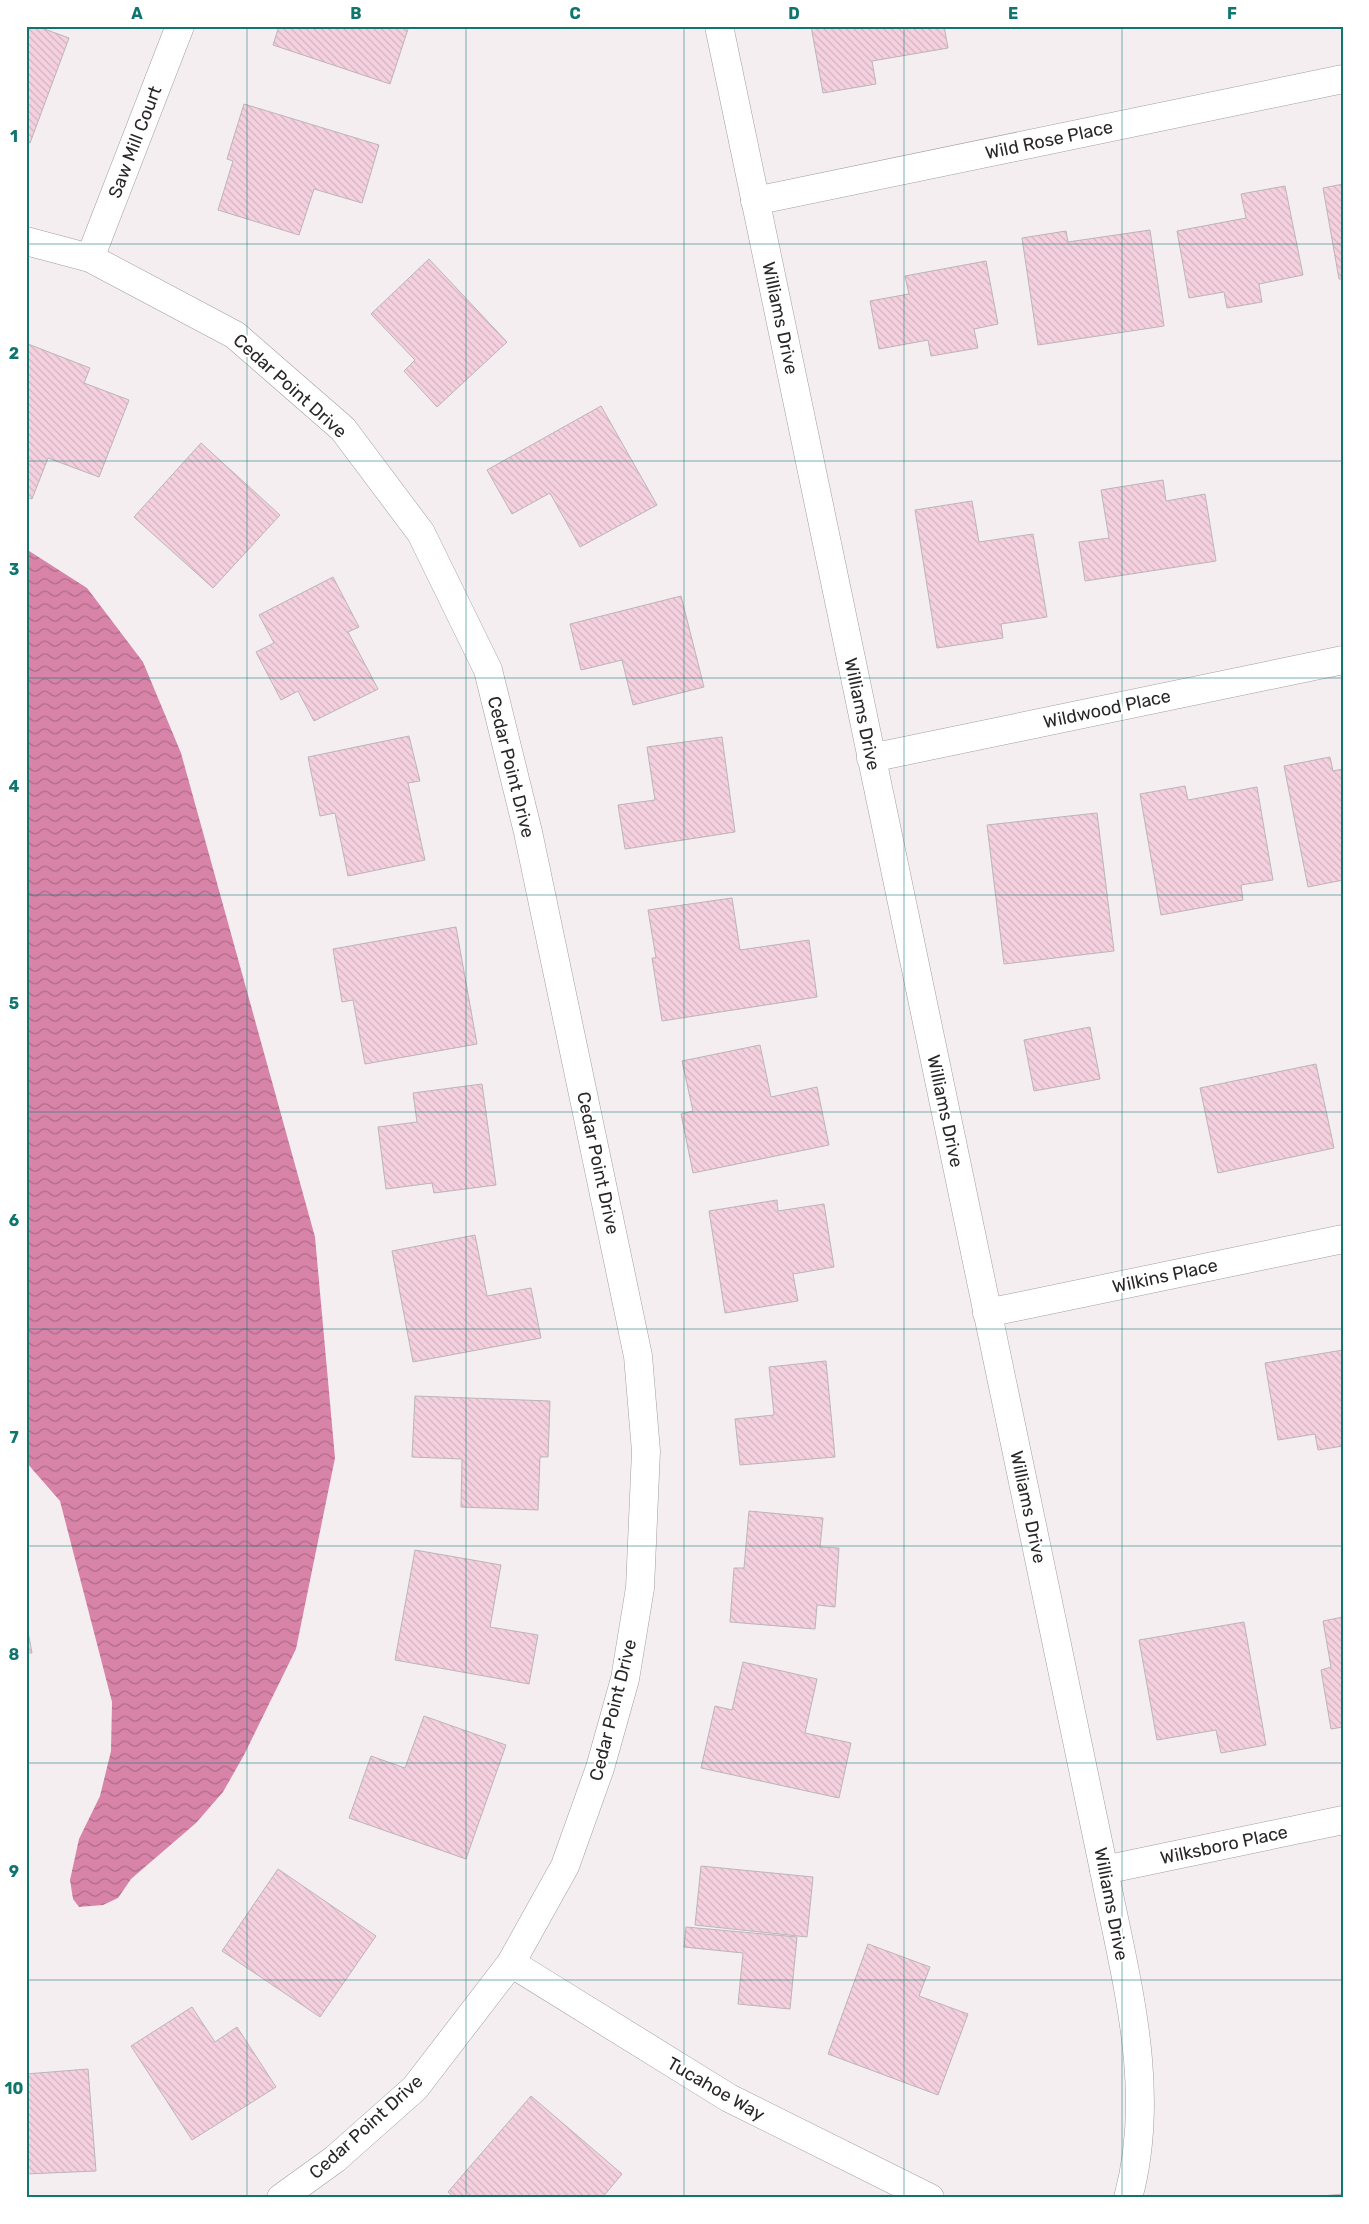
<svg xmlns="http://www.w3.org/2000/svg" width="1369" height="2224" font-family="Rubik,sans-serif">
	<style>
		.water { fill: url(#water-waves) }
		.building { fill: url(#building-back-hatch); stroke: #bcb5b7 }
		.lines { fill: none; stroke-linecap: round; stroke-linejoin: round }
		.minor-casing { stroke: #a49d9f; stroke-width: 29 }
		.minor { stroke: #fff; stroke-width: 28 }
		.grid { fill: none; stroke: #0f766e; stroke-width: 1; stroke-opacity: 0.55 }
		.labels { text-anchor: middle; stroke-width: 4.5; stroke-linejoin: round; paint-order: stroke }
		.street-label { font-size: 18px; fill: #2a2728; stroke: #fff }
		.neatline { fill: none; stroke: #0f766e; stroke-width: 2 }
		.grid-label { font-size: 16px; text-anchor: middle; font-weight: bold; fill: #0f766e }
	</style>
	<defs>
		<pattern id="water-waves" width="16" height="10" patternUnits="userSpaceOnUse" patternTransform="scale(1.25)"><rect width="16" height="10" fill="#d884a8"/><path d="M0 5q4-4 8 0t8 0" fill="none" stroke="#af6c89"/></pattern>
		<pattern id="building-back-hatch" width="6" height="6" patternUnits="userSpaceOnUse" patternTransform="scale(1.25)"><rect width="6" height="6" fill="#f5d1df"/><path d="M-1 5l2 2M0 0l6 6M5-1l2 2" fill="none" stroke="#d2b3bf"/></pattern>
	</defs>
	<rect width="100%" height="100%" fill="#f5eef1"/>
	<polygon class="water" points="26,549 87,588 143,662 181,753 315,1237 335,1458 296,1649 244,1755 223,1792 196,1823 131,1879 118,1898 103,1905 79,1907 73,1899 70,1880 79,1839 100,1796 111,1751 112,1702 60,1501 26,1462"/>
	<g class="building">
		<polygon points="26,26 36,26 69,38 30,143 26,141"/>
		<polygon points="279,26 409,26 390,84 273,45"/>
		<polygon points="811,26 944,26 948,48 872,61 876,84 823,93"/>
		<polygon points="244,104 379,145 362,203 314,189 299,235 218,210 233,161 227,159"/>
		<polygon points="1343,184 1343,279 1339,279 1323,188"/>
		<polygon points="1285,186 1303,275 1259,284 1262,302 1227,308 1224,292 1189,298 1177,231 1246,218 1241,194"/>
		<polygon points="1150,230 1164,326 1038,345 1022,238 1066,231 1068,242"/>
		<polygon points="429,259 507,342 437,407 404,371 415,360 371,314"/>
		<polygon points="986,261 998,324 974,329 978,348 931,356 928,340 879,349 870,301 909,294 905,276"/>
		<polygon points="28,344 90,368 84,383 129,400 99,477 48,458 32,499 26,497"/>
		<polygon points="601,406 657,505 580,547 550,493 512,514 487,470"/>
		<polygon points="201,443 280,515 213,588 134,517"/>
		<polygon points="1163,480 1166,501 1205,494 1216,561 1085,581 1079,542 1109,538 1101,490"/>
		<polygon points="972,501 979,542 1033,534 1047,617 1001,624 1003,638 937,648 915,510"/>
		<polygon points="333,577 359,627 348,632 378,689 314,721 298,691 281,700 256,652 274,643 259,615"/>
		<polygon points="681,596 704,687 633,705 622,660 581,670 570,624"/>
		<polygon points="409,736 420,781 408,783 425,860 348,876 335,813 320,816 308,757"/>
		<polygon points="722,737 735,832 625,849 618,805 655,800 647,747"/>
		<polygon points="1330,757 1333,771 1343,769 1343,880 1308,887 1284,766"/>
		<polygon points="1185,786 1188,800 1257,787 1273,880 1241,885 1243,900 1161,915 1140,794"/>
		<polygon points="1097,813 1114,951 1004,964 987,825"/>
		<polygon points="732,898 740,950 809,940 817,997 662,1021 652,958 656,958 648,910"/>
		<polygon points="456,927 477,1044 365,1064 353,1000 342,1002 333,949"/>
		<polygon points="1090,1027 1100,1079 1034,1091 1024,1040"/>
		<polygon points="760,1045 771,1097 817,1087 829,1145 693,1173 681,1114 693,1111 682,1061"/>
		<polygon points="1316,1064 1334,1148 1218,1173 1200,1088"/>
		<polygon points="482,1084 496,1185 434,1193 432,1183 386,1189 378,1127 417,1122 413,1093"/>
		<polygon points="777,1200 778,1211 824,1204 834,1267 793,1274 798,1301 725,1313 709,1211"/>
		<polygon points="475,1235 487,1296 531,1288 541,1338 413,1362 392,1251"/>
		<polygon points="1343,1350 1343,1446 1318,1450 1315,1434 1278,1440 1265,1363"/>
		<polygon points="826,1361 835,1457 740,1465 735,1419 774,1415 769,1367"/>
		<polygon points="415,1396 550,1401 548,1457 540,1457 538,1510 461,1507 462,1459 412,1457"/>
		<polygon points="749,1511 823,1518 820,1547 839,1548 835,1607 817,1605 815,1629 730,1622 734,1568 744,1568"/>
		<polygon points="415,1550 501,1565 490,1627 538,1635 529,1684 395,1660"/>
		<polygon points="1343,1617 1343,1727 1331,1729 1321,1670 1331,1667 1323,1621"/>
		<polygon points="26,1621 32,1653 26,1653"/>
		<polygon points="1244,1622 1266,1745 1221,1753 1216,1730 1157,1740 1139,1640"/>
		<polygon points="743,1662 817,1679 805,1733 851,1743 839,1798 701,1768 715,1706 732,1710"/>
		<polygon points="424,1716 506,1745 466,1859 349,1818 371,1756 405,1768"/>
		<polygon points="701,1866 813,1877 807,1937 695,1925"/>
		<polygon points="278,1869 376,1936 320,2017 222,1951"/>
		<polygon points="686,1927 797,1937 790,2009 738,2004 743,1953 684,1947"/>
		<polygon points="868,1944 930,1967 919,1996 968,2014 938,2095 828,2054"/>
		<polygon points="192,2007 215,2042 237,2027 276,2087 192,2140 131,2046"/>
		<polygon points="88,2069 96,2171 26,2174 26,2074"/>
		<polygon points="531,2096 622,2174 602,2198 455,2198 448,2192"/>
		<polygon points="1343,2194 1343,2198 1300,2198"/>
	</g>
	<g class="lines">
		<g class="minor-casing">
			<g id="minor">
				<path d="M 719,26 L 1104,1870 C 1125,1977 1158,2089 1128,2198"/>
				<polyline points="755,201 1343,79"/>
				<polyline points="26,241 90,258 235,335 343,429 421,533 488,670 528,832 638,1356 646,1451 640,1588 625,1679 600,1768 565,1866 511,1963 415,2088 335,2159 281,2198"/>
				<polyline points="90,258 180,26"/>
				<polyline points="871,758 1343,660"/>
				<polyline points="987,1313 1343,1239"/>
				<polyline points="1104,1870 1343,1820"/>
				<polyline points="511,1963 729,2098 930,2198"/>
			</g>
		</g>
		<use href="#minor" class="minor"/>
	</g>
	<path class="grid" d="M 247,26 L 247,2198M 466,26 L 466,2198M 684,26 L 684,2198M 904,26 L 904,2198M 1122,26 L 1122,2198M 26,244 L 1343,244M 26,461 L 1343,461M 26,678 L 1343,678M 26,895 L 1343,895M 26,1112 L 1343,1112M 26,1329 L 1343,1329M 26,1546 L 1343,1546M 26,1763 L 1343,1763M 26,1980 L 1343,1980"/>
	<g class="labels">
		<g class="street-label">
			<text transform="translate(1049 140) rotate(-12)" y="6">Wild Rose Place</text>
			<text transform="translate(135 142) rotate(-69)" y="6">Saw Mill Court</text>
			<text transform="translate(780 318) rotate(78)" y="6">Williams Drive</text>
			<text transform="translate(290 386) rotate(42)" y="6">Cedar Point Drive</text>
			<text transform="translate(1107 709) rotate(-12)" y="6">Wildwood Place</text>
			<text transform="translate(862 714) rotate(78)" y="6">Williams Drive</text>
			<text transform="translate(511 767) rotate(76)" y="6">Cedar Point Drive</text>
			<text transform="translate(945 1111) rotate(78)" y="6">Williams Drive</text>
			<text transform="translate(598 1163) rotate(78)" y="6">Cedar Point Drive</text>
			<text transform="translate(1165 1276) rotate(-12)" y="6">Wilkins Place</text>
			<text transform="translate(1028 1507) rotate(78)" y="6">Williams Drive</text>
			<text transform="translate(613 1710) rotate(-76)" y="6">Cedar Point Drive</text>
			<text transform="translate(1224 1845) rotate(-12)" y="6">Wilksboro Place</text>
			<text transform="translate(1111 1904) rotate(79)" y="6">Williams Drive</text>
			<text transform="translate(716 2089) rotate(30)" y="6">Tucahoe Way</text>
			<text transform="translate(366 2127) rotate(-42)" y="6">Cedar Point Drive</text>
		</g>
	</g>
	<rect width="1369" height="2224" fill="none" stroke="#ffffff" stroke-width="55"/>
	<rect x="28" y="28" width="1314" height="2168" class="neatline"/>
	<g class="grid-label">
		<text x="137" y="19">A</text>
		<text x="356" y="19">B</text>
		<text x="575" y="19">C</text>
		<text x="794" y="19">D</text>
		<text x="1013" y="19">E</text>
		<text x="1232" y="19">F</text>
		<text x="14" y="142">1</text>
		<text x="14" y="359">2</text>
		<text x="14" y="575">3</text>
		<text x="14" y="792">4</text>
		<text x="14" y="1009">5</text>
		<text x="14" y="1226">6</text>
		<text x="14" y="1443">7</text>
		<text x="14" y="1660">8</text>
		<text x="14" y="1877">9</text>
		<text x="14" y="2094">10</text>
	</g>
</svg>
